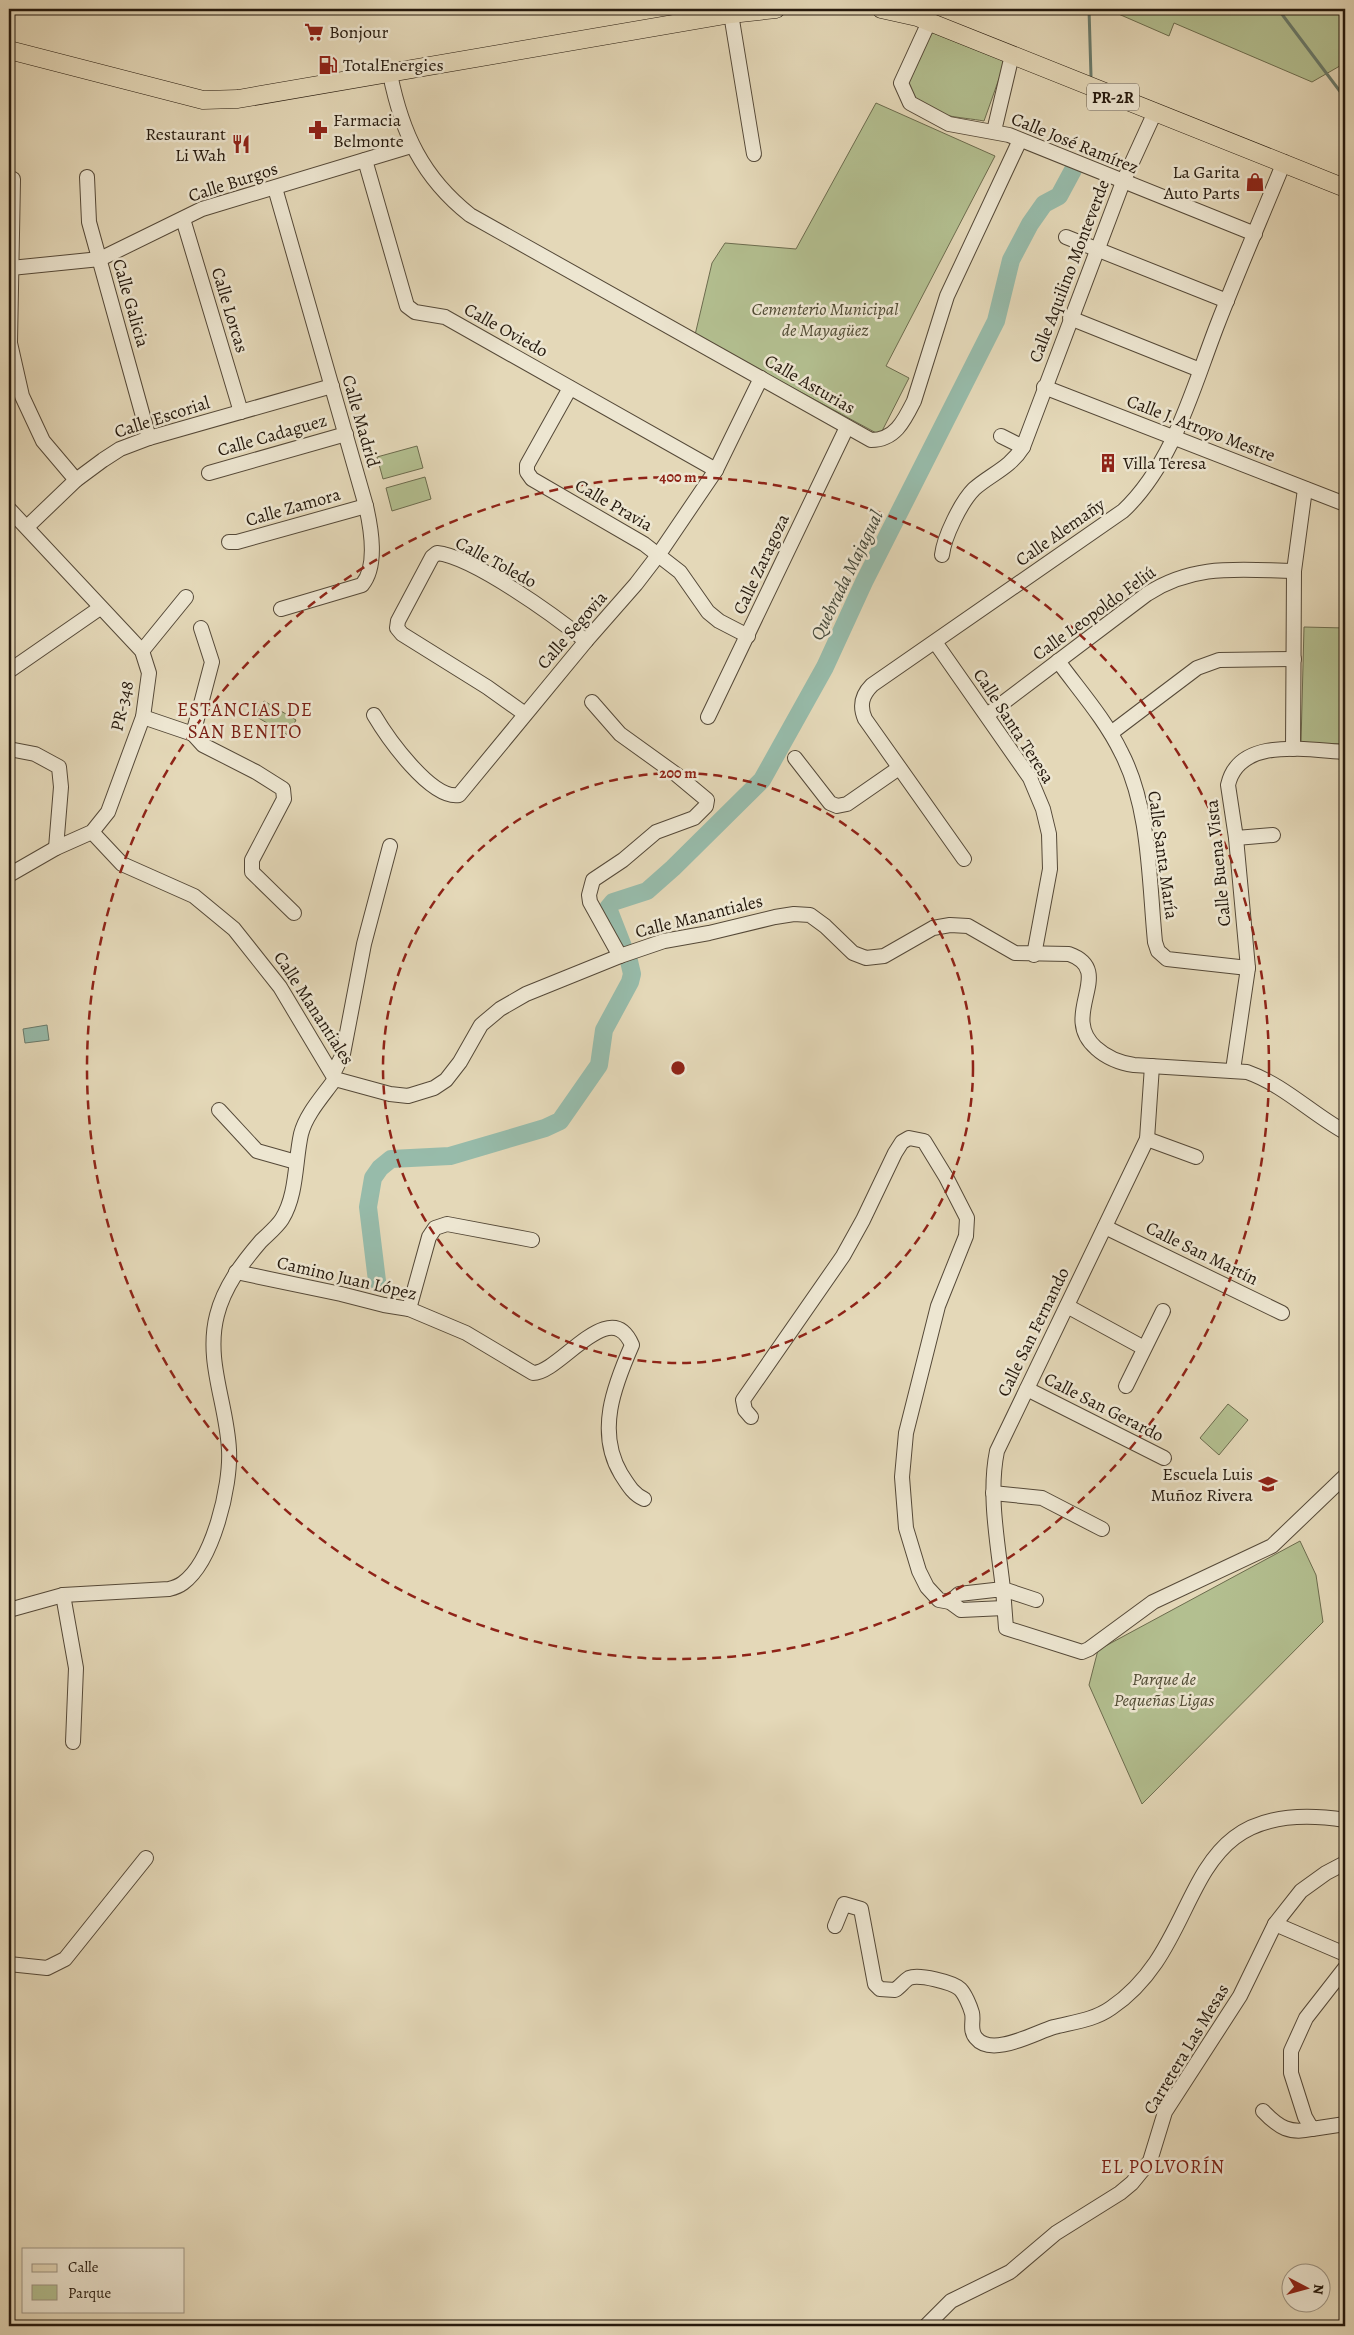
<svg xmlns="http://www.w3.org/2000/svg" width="1354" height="2335" font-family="Alegreya,serif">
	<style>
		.green { fill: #b3bf90; stroke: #6c6c4e }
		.water { fill: #97bbaa; stroke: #697a6b }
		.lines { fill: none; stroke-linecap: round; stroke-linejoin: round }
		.stream { stroke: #697a6b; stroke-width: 3 }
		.river { stroke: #97bbaa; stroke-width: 18 }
		.minor-casing { stroke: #554938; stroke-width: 16 }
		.major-casing { stroke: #25190d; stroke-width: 19 }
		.minor { stroke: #ede6d1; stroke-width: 14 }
		.major { stroke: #e4d8b8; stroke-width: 18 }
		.ring { fill: none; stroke: #8f2418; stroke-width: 2.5; stroke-dasharray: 9 6 }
		.labels { text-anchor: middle; stroke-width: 5; stroke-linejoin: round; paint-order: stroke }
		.shield { fill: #ede6d1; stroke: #615648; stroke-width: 1 }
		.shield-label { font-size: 16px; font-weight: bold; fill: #25190d }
		.poi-label { font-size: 18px; fill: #25190d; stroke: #ede6d1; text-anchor: start }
		.street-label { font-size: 18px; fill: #25190d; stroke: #ede6d1 }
		.park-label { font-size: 18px; font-style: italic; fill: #504b34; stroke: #ede6d1 }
		.water-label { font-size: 19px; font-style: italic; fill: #474a3c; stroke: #ede6d1 }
		.neighbourhood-label { font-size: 19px; letter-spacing: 1px; fill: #7a1f14; stroke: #ede6d1 }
		.centre { fill: #8f2418; stroke: #ede6d1; stroke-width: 2.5 }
		.ring-label { font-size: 15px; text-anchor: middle; font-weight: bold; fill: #8f2418; stroke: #ede6d1; stroke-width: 5; stroke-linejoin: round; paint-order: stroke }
	</style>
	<rect width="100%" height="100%" fill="#e4d8b8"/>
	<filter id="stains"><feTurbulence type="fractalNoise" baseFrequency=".004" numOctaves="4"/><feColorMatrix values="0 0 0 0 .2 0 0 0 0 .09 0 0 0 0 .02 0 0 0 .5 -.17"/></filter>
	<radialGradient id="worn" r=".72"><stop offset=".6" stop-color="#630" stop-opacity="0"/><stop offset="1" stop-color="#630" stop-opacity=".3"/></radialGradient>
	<g class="green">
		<polygon points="1107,9 1345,9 1345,63 1312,82 1174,23 1169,36"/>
		<path d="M 929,30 L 1006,59 L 984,121 C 962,117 929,117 912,99 C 909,96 908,89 906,84 Z"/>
		<polygon points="876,103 995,156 886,366 909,378 880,435 695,335 712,263 725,243 796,249"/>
		<polygon points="417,446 423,468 383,479 377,457"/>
		<polygon points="425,477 431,499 392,511 386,488"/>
		<polygon points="1304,627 1345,628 1345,744 1301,743"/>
		<polygon points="264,701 296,720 288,735 255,716"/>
		<polygon points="1228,1404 1248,1420 1219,1455 1200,1438"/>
		<polygon points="1300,1541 1316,1575 1323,1622 1142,1804 1089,1685 1098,1650"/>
	</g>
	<polygon class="water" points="47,1025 49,1040 25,1043 23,1029"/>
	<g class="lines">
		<g class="stream">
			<polyline points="1089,9 1091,76"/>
			<polyline points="1278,9 1345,98"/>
		</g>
		<g class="river">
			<polyline points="624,949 608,908 613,902 647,891 673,868 762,780 825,667 864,582 996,321 1011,260 1030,224 1044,204 1059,196 1073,170"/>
			<polyline points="377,1281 368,1207 373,1178 380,1168 391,1159 450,1156 545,1128 560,1121 599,1065 604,1030 630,982 632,974 629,961"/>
		</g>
		<g class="minor-casing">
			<g id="minor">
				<polyline points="731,14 754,154"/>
				<polyline points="929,22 901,83 910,103 949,124 1009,135 1255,234"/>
				<path d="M 390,74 C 402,133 422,177 470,215 L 871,440 C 895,440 904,421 914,401 L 947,296 L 1020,140"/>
				<polyline points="994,131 1012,55"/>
				<polyline points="365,160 407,306 415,312 445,317 716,470"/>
				<polyline points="87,177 89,222 149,438"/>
				<polyline points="13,179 10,343 22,396 43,441 76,480"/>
				<path d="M 275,188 L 366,506 C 371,528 378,566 362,585 L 281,609"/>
				<polyline points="183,219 241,412"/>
				<polyline points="1066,237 1227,301"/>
				<polyline points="11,268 100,259 202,209 411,146"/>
				<polyline points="1070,318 1200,370"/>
				<polyline points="1044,387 1345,504"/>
				<polyline points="570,388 527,465 527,472 532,479 644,544 680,572 708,612 719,621 748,636"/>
				<polyline points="1001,436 1023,447"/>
				<polyline points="209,473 346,434"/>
				<polyline points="9,509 142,651 149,673 143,717 108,812 92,832 56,848 9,875"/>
				<polyline points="27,527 76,480 103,460 120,449 149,438 332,386"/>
				<polyline points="229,542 237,542 366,506"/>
				<path d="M 942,555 C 944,537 961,502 974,489 C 991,474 1010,468 1023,447 L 1123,182 L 1155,112"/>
				<polyline points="201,628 212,662 193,734 203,745 256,772 283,789 284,799 252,860 252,872 294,913"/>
				<polyline points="935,642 1030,778 1043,809 1049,834 1050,869 1034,955"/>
				<polyline points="142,651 186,597"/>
				<path d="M 1058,661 C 1079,690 1105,719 1121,752 C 1150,807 1149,881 1155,942 L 1158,951 L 1167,959 L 1248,968"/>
				<polyline points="9,671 100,608"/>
				<polyline points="592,702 620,734 677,775 707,800 706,806 694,818 656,832 623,860 593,880 589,895 590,902 620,956"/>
				<path d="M 525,714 L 487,687 L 402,634 L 397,628 L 398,621 L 432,557 L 437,553 C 474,557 556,617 586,641"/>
				<path d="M 374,715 C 387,737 431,800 459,795 L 586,641 L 636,584 L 659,554 L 716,470 L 761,378"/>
				<path d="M 987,715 L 1147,594 C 1195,563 1239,570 1294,571"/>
				<polyline points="143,717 193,734"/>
				<polyline points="708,717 847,427"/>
				<polyline points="1111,733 1197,668 1219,660 1294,659"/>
				<polyline points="9,749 35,754 59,767 61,787 56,848"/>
				<polyline points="1293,749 1294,571 1305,489"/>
				<polyline points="795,758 830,803 837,806 847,804 899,768"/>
				<path d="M 92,832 L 122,864 L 194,896 L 234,929 L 280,987 L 335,1079 L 390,1094 L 408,1096 L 434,1088 L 446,1080 L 460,1062 L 481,1025 L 500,1009 L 526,994 L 620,956 L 664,941 L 709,933 L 775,917 L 794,914 L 810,915 L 825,926 L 853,953 L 866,958 L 884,956 L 933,928 L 950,925 L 968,926 L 1015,953 L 1069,954 C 1117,971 1058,1015 1096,1048 C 1107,1058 1120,1063 1134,1065 L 1247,1072 C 1284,1085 1312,1114 1345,1132"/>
				<polyline points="1236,838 1273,835"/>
				<path d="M 964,859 L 865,719 C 859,705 862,695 872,685 L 1123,511 C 1174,463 1193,387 1218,323 C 1239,269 1262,216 1284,162"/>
				<path d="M 1233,1070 L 1248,968 L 1236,838 L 1228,785 C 1239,736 1308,750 1345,752"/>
				<polyline points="333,1074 343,1054 364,944 390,846"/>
				<polyline points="219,1110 257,1151 296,1162"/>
				<polyline points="1147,1139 1196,1157"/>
				<polyline points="1105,1227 1282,1313"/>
				<path d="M 236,1272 L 341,1294 L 384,1305 L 409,1309 L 466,1333 L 533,1373 C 560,1373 610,1294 632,1345 C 614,1386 596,1432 621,1474 C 628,1485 633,1494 644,1499"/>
				<polyline points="1067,1306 1144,1348"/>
				<polyline points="409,1309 429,1237 435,1228 447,1224 532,1240"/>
				<polyline points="1126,1386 1163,1311"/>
				<polyline points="1027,1389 1164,1458"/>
				<polyline points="751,1417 745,1410 743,1400 843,1256 863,1220 895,1153 902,1142 909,1138 924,1141 946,1177 967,1218 966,1236 938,1306 906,1433 902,1477 906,1528 919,1571 927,1587 939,1600 950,1602 961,1610 1004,1608"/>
				<polyline points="993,1493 1042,1498 1102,1529"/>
				<polyline points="63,1595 76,1668 73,1742"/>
				<path d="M 1036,1600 L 1003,1589 C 998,1544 988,1495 997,1451 L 1147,1139 L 1152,1066"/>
				<polyline points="950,1602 959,1594 1003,1589 1006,1628 1082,1652 1089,1649 1153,1602 1272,1546 1345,1476"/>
				<path d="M 9,1610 L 63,1595 L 169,1589 C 173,1588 179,1586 183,1583 C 213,1561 231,1486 229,1450 C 227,1404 205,1361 217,1315 C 224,1287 242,1263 261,1241 C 268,1234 277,1227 282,1219 C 297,1195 295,1161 301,1134 C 306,1114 323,1096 335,1079"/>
				<polyline points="1275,1924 1345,1954"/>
				<path d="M 835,1926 L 844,1904 L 861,1909 L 875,1984 L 880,1989 L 895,1990 C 900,1987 904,1981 909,1978 C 919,1974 952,1982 960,1989 C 965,1994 970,2006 972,2013 C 974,2021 969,2030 976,2038 C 992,2058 1036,2032 1054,2027 C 1074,2022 1094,2020 1111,2008 C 1213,1939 1171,1793 1345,1820"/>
				<polyline points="9,1964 47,1968 65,1959 146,1858"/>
				<polyline points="1345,1968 1306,2018 1291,2051 1291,2073 1305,2117 1312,2129 1345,2124"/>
				<path d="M 1263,2111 C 1279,2128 1290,2134 1312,2129"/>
				<polyline points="926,2326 951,2301 1010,2272 1056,2233 1120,2193 1132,2183 1150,2161 1165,2112 1240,1996 1275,1924 1301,1891 1326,1873 1345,1863"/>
			</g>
		</g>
		<g class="major-casing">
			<g id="major">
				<polyline points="881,9 917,17 1345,188"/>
				<polyline points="9,50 203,100 238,99 731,14 776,9"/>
			</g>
		</g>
		<use href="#minor" class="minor"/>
		<use href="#major" class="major"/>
	</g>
	<g class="ring">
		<circle cx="678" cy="1068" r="295"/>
		<circle cx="678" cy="1068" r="591"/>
	</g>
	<defs>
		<g id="supermarket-bare" transform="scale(1.5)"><path d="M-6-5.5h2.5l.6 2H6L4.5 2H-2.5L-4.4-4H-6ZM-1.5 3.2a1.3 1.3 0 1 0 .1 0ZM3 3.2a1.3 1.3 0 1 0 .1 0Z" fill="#8f2418" stroke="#ede6d1" stroke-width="2.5" paint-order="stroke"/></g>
		<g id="fuel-bare" transform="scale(1.5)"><path d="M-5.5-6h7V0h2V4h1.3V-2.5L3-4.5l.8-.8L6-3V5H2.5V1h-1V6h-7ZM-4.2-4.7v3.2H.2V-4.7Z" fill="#8f2418" stroke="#ede6d1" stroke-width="2.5" paint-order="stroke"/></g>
		<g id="pharmacy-bare" transform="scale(1.5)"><path d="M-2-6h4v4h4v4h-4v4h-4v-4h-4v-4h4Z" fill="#8f2418" stroke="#ede6d1" stroke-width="2.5" paint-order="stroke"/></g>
		<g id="restaurant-bare" transform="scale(1.5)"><path d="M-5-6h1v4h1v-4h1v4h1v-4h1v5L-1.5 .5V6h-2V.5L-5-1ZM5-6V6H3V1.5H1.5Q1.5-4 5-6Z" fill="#8f2418" stroke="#ede6d1" stroke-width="2.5" paint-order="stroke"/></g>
		<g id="shop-bare" transform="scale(1.5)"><path d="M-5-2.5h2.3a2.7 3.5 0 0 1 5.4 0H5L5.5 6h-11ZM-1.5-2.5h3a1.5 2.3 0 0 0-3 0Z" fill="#8f2418" stroke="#ede6d1" stroke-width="2.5" paint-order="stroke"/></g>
		<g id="building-bare" transform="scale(1.5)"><path d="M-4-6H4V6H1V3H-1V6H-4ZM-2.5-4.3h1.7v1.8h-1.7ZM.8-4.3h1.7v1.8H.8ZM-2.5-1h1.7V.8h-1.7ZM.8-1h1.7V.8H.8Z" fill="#8f2418" stroke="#ede6d1" stroke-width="2.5" paint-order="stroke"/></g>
		<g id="school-bare" transform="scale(1.5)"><path d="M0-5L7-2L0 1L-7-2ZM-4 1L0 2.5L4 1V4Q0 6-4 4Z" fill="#8f2418" stroke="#ede6d1" stroke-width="2.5" paint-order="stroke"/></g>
	</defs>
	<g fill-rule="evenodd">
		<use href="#supermarket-bare" x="314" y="32"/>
		<use href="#fuel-bare" x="328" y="65"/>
		<use href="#pharmacy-bare" x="318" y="130"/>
		<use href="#restaurant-bare" x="241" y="144"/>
		<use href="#shop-bare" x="1255" y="182"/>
		<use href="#building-bare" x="1108" y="463"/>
		<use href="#school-bare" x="1268" y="1484"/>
	</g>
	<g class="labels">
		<rect class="shield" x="1087" y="83.5" width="52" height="27" rx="4"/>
		<g class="shield-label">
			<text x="1113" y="103">PR-2R</text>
		</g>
		<g class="poi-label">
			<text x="329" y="38">Bonjour</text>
			<text x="343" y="71">TotalEnergies</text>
			<text x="333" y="126">Farmacia<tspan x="333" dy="21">Belmonte</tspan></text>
			<text x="226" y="140" text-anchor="end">Restaurant<tspan x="226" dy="21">Li Wah</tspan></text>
			<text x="1240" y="178" text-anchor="end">La Garita<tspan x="1240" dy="21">Auto Parts</tspan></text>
			<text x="1123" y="469">Villa Teresa</text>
			<text x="1253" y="1480" text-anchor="end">Escuela Luis<tspan x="1253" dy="21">Muñoz Rivera</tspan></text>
		</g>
		<g class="street-label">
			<text transform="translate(1075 143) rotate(22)" y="6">Calle José Ramírez</text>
			<text transform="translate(233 182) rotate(-18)" y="6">Calle Burgos</text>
			<text transform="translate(1069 271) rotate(-69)" y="6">Calle Aquilino Monteverde</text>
			<text transform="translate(131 303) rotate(74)" y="6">Calle Galicia</text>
			<text transform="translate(230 310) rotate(73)" y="6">Calle Lorcas</text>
			<text transform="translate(506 330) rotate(29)" y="6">Calle Oviedo</text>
			<text transform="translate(810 384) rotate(30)" y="6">Calle Asturias</text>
			<text transform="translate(162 417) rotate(-18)" y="6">Calle Escorial</text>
			<text transform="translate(361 421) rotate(74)" y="6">Calle Madrid</text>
			<text transform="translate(1201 428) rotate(21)" y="6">Calle J. Arroyo Mestre</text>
			<text transform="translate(272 435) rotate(-16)" y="6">Calle Cadaguez</text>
			<text transform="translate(614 505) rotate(30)" y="6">Calle Pravia</text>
			<text transform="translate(293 507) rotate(-16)" y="6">Calle Zamora</text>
			<text transform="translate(1060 532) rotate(-35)" y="6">Calle Alemañy</text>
			<text transform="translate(496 562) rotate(28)" y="6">Calle Toledo</text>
			<text transform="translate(761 564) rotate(-65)" y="6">Calle Zaragoza</text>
			<text transform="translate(1094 613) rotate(-36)" y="6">Calle Leopoldo Feliú</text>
			<text transform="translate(572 630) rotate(-49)" y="6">Calle Segovia</text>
			<text transform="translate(122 706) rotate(-77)" y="6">PR-348</text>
			<text transform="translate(1014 726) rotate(57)" y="6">Calle Santa Teresa</text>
			<text transform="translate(1163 855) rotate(82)" y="6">Calle Santa María</text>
			<text transform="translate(1218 863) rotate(-96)" y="6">Calle Buena Vista</text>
			<text transform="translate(699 916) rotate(-14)" y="6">Calle Manantiales</text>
			<text transform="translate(314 1008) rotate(57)" y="6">Calle Manantiales</text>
			<text transform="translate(1202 1253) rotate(26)" y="6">Calle San Martín</text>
			<text transform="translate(347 1278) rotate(13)" y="6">Camino Juan López</text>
			<text transform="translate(1033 1332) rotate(-64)" y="6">Calle San Fernando</text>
			<text transform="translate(1104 1407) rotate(27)" y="6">Calle San Gerardo</text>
			<text transform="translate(1186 2049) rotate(-59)" y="6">Carretera Las Mesas</text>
		</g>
		<g class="park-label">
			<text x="825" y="315">Cementerio Municipal<tspan x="825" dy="21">de Mayagüez</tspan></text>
			<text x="1164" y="1685">Parque de<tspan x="1164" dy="21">Pequeñas Ligas</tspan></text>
		</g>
		<g class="water-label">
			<text transform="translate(846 575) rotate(-64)" y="7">Quebrada Majagual</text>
		</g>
		<g class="neighbourhood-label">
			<text x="245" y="716">ESTANCIAS DE<tspan x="245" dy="22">SAN BENITO</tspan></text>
			<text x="1163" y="2173">EL POLVORÍN</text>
		</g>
	</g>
	<circle cx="678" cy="1068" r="8" class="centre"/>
	<g class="ring-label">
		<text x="678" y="482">400 m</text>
		<text x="678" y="778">200 m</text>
	</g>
	<rect width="1354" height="2335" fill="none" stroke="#e4d8b8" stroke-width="30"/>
	<rect x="10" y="10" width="1334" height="2315" fill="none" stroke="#25190d" stroke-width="2.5"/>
	<rect x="15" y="15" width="1324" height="2305" fill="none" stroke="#25190d"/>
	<rect x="22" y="2248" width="162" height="65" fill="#ede6d1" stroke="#9d9483"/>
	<rect x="32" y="2264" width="25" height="8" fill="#e4d8b8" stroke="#9d9483"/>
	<text x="68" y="2272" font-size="15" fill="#25190d">Calle</text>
	<rect x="32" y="2285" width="25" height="15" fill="#b3bf90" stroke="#9d9483"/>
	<text x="68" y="2298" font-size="15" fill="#25190d">Parque</text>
	<g transform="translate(1306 2288) rotate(96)"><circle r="24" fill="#ede6d1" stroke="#9d9483"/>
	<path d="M0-4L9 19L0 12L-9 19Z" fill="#8f2418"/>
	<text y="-8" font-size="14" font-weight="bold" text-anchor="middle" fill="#25190d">N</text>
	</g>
	<rect width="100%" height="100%" filter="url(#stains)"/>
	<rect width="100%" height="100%" fill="url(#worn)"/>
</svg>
